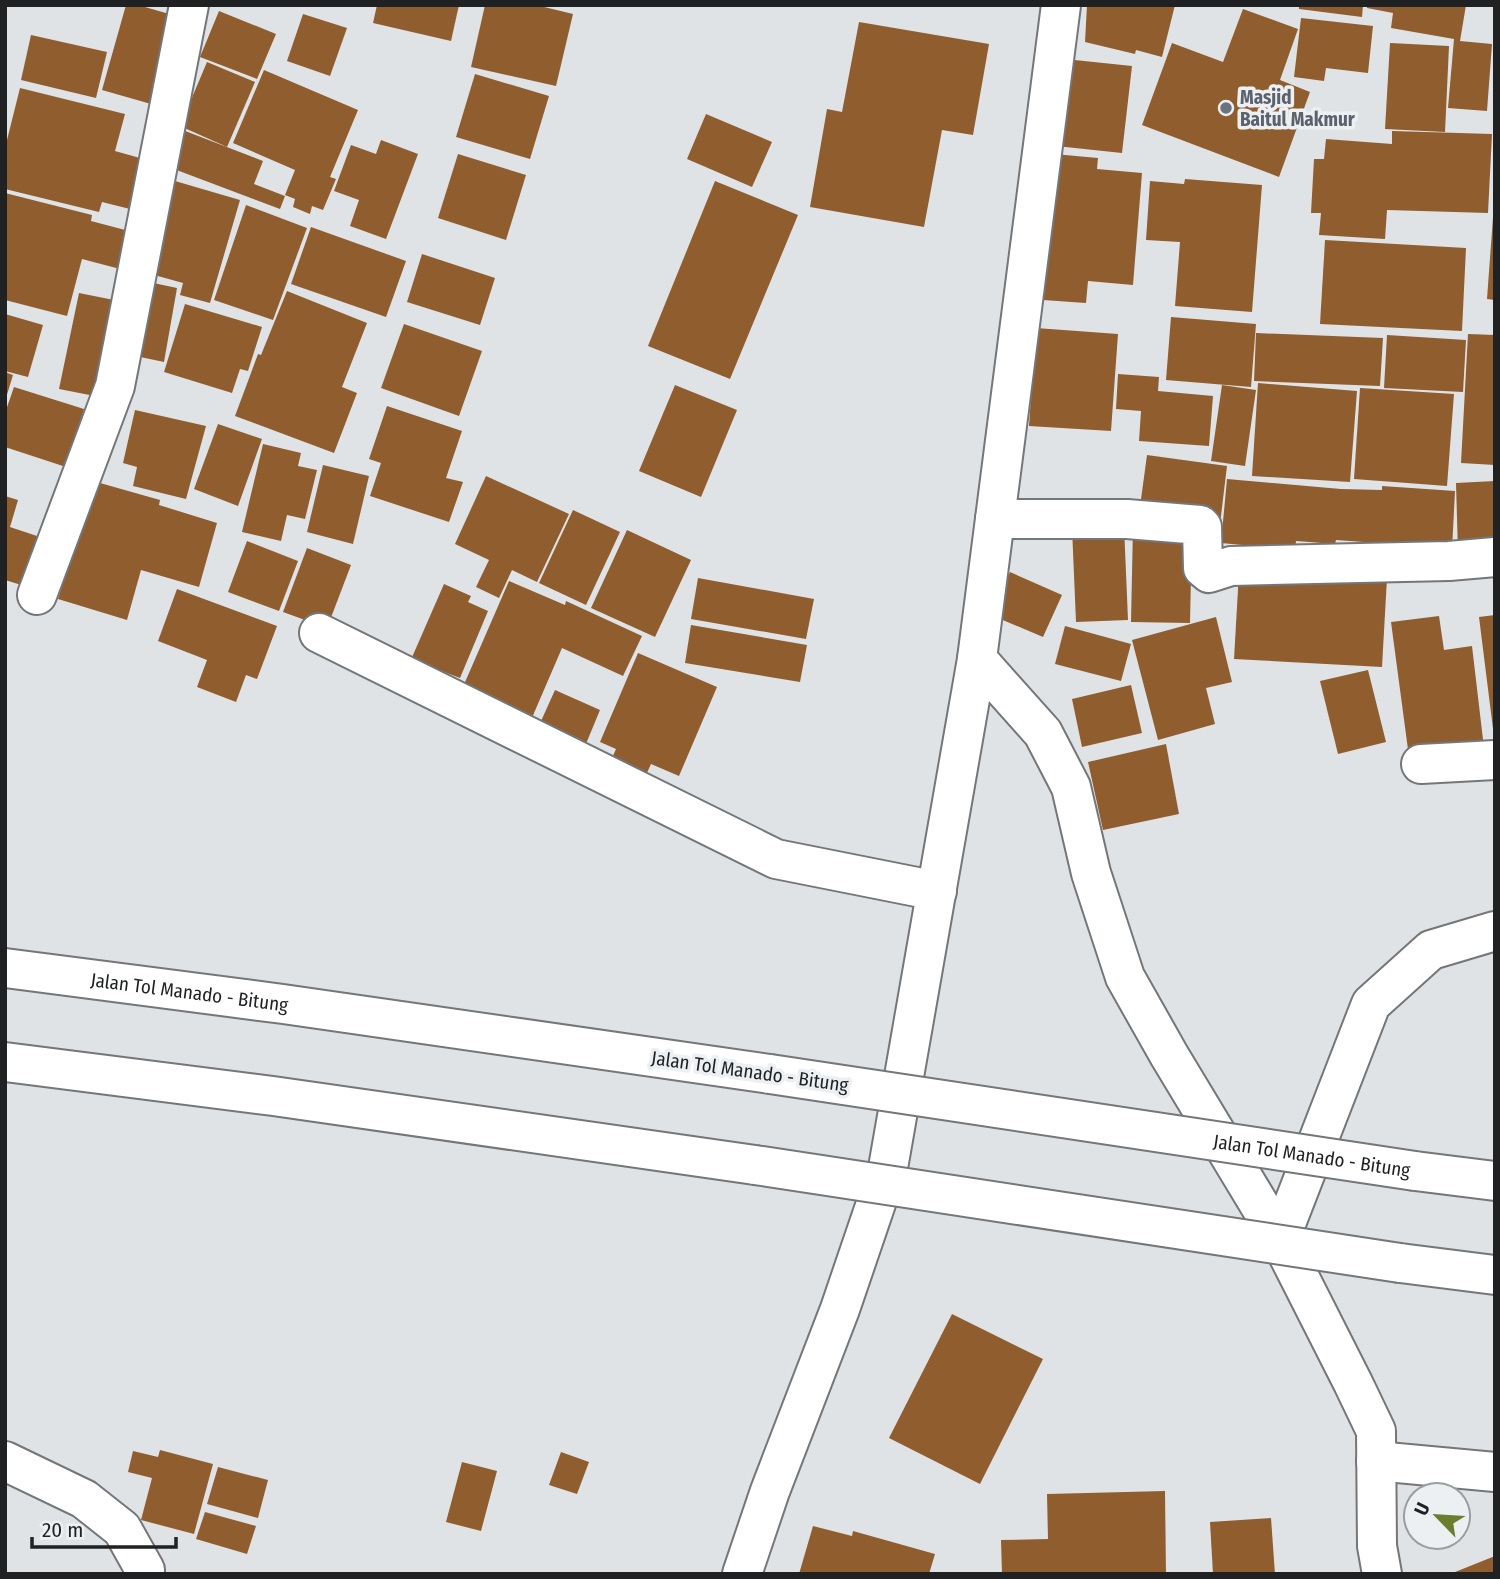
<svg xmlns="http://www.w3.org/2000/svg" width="1500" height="1579" font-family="'Fira Sans Condensed',sans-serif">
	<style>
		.building { fill: #905d2f }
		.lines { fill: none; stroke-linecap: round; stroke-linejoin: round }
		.street-casing { stroke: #747679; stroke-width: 42 }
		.secondary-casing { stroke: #747679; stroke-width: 42 }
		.highway-casing { stroke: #747679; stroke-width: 42 }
		.street { stroke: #fff; stroke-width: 38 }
		.secondary { stroke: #fff; stroke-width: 38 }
		.highway { stroke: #fff; stroke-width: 38 }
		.highway-bridge-casing { stroke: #747679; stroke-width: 42; stroke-linecap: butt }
		.highway-bridge { stroke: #fff; stroke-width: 38 }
		.worship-dot { fill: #6b7280; stroke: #edf0f3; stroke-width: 2.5 }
		.labels { text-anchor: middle; stroke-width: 7; stroke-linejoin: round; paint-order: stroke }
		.worship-label { font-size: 19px; font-weight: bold; fill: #5b616d; stroke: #edf0f3; text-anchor: start }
		.street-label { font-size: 19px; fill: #1f2122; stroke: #edf0f3 }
	</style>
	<rect width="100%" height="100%" fill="#e0e3e6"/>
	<g class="building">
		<polygon points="126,5 138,5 183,18 158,106 102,90"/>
		<polygon points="377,5 459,5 451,41 373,23"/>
		<polygon points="485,5 536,5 573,14 556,86 471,67"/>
		<polygon points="1087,5 1175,5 1162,57 1136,50 1135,54 1085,42"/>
		<polygon points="1299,5 1363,5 1362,17 1299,9"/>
		<polygon points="1367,5 1466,5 1460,41 1492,44 1487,111 1448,108 1454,39 1391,28 1393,13 1367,8"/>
		<polygon points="1243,9 1298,29 1280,80 1310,92 1279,177 1142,125 1172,43 1223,62"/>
		<polygon points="219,11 276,34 257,79 200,57"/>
		<polygon points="303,14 347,28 330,76 287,61"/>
		<polygon points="1301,18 1373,26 1368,73 1326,68 1324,81 1294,77"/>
		<polygon points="859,22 989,44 973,135 942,130 924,227 810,207 827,109 842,112"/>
		<polygon points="31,35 107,52 96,98 21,80"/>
		<polygon points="1390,43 1449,46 1445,132 1385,129"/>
		<polygon points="1065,59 1132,66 1122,153 1056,146"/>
		<polygon points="207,62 255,82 227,147 180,126"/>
		<polygon points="264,70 358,110 330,177 336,179 323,210 312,206 310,214 293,207 295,199 285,195 295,170 233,143"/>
		<polygon points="475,74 549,96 530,159 456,137"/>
		<polygon points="20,88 125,114 115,151 154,162 142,212 102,202 99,212 5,189 5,148"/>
		<polygon points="706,114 772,142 752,187 687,159"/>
		<polygon points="180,129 263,161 254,184 285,196 280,209 166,166"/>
		<polygon points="1392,131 1492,134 1488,213 1387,210 1385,239 1319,235 1321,213 1311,213 1314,159 1324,159 1326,139 1392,144"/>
		<polygon points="381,140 418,154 386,239 350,226 359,200 334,191 351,145 376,154"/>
		<polygon points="458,154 526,175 506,240 438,218"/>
		<polygon points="1054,154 1098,158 1097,169 1142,173 1133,285 1088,281 1086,303 1043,300"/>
		<polygon points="1185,179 1262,185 1252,312 1175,306 1180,242 1146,240 1150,181 1184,184"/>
		<polygon points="175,181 240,200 210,303 180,295 183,283 147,273"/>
		<polygon points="715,181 798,215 730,379 648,346"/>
		<polygon points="5,193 92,215 91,221 129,231 120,269 82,259 67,316 5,300"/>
		<polygon points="246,205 307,228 273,320 214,300"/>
		<polygon points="1493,217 1495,217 1495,300 1487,299"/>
		<polygon points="311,227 406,261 386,317 291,284"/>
		<polygon points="1325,240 1466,248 1462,331 1320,324"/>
		<polygon points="422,254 495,278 480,325 407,302"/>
		<polygon points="144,281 177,288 164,362 131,355"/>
		<polygon points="287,291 367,323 342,387 357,393 334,453 235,416 258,354 261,355"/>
		<polygon points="79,293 124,302 105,398 59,389"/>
		<polygon points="185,304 262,327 248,371 240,369 232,393 164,372"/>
		<polygon points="5,314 43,325 28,377 5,371"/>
		<polygon points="1171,317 1256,324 1251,387 1166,380"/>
		<polygon points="404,324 482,351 459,416 381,388"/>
		<polygon points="1036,328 1118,334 1111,431 1029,426"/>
		<polygon points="1256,333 1383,338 1380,386 1254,381"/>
		<polygon points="1468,334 1495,335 1495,465 1461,463"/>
		<polygon points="1387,335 1466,340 1463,392 1384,388"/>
		<polygon points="5,372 13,375 6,398 5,398"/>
		<polygon points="1118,374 1159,377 1158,391 1213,396 1209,446 1139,441 1141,411 1116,409"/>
		<polygon points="1258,383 1357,391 1350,482 1252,476"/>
		<polygon points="675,385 737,410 701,497 639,471"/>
		<polygon points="1222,385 1256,390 1245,466 1211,461"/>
		<polygon points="14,387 84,409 66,467 5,447 5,413"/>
		<polygon points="1360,388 1454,394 1447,486 1354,479"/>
		<polygon points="387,406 462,431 446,478 463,482 449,522 370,496 381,463 369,459"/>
		<polygon points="135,410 206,426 186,499 133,486 137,467 123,463"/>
		<polygon points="218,424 262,439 238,506 194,489"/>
		<polygon points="263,444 301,453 298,466 317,470 305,519 287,515 281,541 242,532"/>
		<polygon points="1147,455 1227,466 1220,524 1139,514"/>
		<polygon points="323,465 369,476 353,544 307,532"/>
		<polygon points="486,476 569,514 537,582 512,570 499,598 476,587 489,560 455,544"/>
		<polygon points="1227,479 1341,489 1382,490 1382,486 1455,491 1452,550 1377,546 1378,543 1336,540 1335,544 1296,541 1295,550 1221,543"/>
		<polygon points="93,481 160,500 159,505 217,523 199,587 141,570 127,620 58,599"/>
		<polygon points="1495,481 1495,551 1458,552 1456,483"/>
		<polygon points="5,496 18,500 10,527 43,538 28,587 5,580"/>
		<polygon points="573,510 620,532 586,605 539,583"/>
		<polygon points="1124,526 1128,620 1076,622 1072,528"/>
		<polygon points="1133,526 1192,529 1190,623 1131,622"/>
		<polygon points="627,530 691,560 655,637 591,608"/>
		<polygon points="247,541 298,561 279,611 228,592"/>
		<polygon points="307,548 351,565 327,628 283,612"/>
		<polygon points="1010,572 1062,595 1043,637 991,615"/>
		<polygon points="1239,572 1387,578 1382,667 1234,659"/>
		<polygon points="698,578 814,599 806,639 691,619"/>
		<polygon points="509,581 565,605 566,601 642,636 623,676 562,648 528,727 459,696"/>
		<polygon points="444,584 471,596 468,602 488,611 460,678 439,670 433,682 406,671"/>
		<polygon points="177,589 277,626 257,679 246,675 236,702 197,687 207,660 158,641"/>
		<polygon points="1495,615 1495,728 1493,729 1479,617"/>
		<polygon points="1439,616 1444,650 1472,646 1484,748 1409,757 1391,622"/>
		<polygon points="1216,617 1232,682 1206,688 1215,724 1158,740 1132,640"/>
		<polygon points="691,625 807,645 800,682 685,663"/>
		<polygon points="1065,626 1131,644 1121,681 1055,664"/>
		<polygon points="638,653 717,687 679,776 651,764 641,786 606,772 616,749 600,742"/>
		<polygon points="1368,670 1386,742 1338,754 1320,681"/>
		<polygon points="1131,685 1142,733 1082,747 1072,699"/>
		<polygon points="555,690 600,710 583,751 537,730"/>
		<polygon points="1166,744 1179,814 1103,830 1088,762"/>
		<polygon points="952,1314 1043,1359 980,1484 889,1438"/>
		<polygon points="160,1450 213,1464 194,1534 141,1520 152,1478 128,1472 133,1451 158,1457"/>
		<polygon points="561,1452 589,1462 577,1494 549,1485"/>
		<polygon points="462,1462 497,1471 481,1531 446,1522"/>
		<polygon points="218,1467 268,1480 258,1518 207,1504"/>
		<polygon points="1165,1491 1166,1574 1002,1574 1001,1540 1048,1539 1047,1494"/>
		<polygon points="205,1512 256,1526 247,1554 196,1539"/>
		<polygon points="1271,1518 1275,1574 1213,1574 1210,1522"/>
		<polygon points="813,1526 852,1536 853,1531 935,1554 929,1574 799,1574"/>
		<polygon points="1495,1556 1495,1574 1450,1574"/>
	</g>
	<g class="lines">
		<g class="street-casing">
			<g id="street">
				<polyline points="995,519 1127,519 1200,525 1202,527 1203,568 1209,573 1231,566 1449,561 1495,557"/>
				<polyline points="37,595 115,386 189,5"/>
				<polyline points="319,633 776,859 937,891"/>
				<polyline points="1421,764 1495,760"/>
				<polyline points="1280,1239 1371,1004 1431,950 1495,931"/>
				<polyline points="5,1461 84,1499 122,1529 145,1570 144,1574"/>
				<polyline points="1376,1461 1495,1472"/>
			</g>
		</g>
		<g class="secondary-casing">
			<g id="secondary">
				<polyline points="977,659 1043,733 1071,787 1091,873 1125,977 1169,1055 1280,1239 1353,1383 1376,1431 1377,1546 1382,1574"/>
				<polyline points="742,1574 770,1491 840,1309 888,1168 977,659 1061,5"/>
			</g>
		</g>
		<g class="highway-casing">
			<g id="highway">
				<path id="s1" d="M 5,968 L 283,1004 L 770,1074"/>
				<polyline points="5,1062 273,1096 755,1165"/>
				<polyline points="1415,1171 1495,1181"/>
				<polyline points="1400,1263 1495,1275"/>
			</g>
		</g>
		<use href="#street" class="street"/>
		<use href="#secondary" class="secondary"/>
		<use href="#highway" class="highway"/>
		<g class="highway-bridge-casing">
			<g id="highway-bridge">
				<path id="s2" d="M 770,1074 L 1415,1171"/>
				<polyline points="755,1165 1400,1263"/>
			</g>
		</g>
		<use href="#highway-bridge" class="highway-bridge"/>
	</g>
	<circle class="worship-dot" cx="1226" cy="108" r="7"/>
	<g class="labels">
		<g class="worship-label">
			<text x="1240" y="104">Masjid<tspan x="1240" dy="22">Baitul Makmur</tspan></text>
		</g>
		<g class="street-label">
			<text dy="7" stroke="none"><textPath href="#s1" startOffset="186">Jalan Tol Manado - Bitung</textPath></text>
			<text transform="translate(750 1071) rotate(8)" y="7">Jalan Tol Manado - Bitung</text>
			<text dy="7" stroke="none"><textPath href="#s2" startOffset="548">Jalan Tol Manado - Bitung</textPath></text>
		</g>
	</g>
	<rect width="1500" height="1579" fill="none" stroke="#1f2122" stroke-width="14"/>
	<g transform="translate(1437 1516) rotate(295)"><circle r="33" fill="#edf0f3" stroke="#9b9d9f" stroke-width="2"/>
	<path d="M0-5L12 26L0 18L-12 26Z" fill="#6a7e2e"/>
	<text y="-10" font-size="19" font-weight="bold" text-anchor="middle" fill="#1f2122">U</text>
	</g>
	<path d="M32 1537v10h144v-10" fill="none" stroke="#1f2122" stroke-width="3.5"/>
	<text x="42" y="1537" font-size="21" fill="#1f2122" stroke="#edf0f3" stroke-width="5" paint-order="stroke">20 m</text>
</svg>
